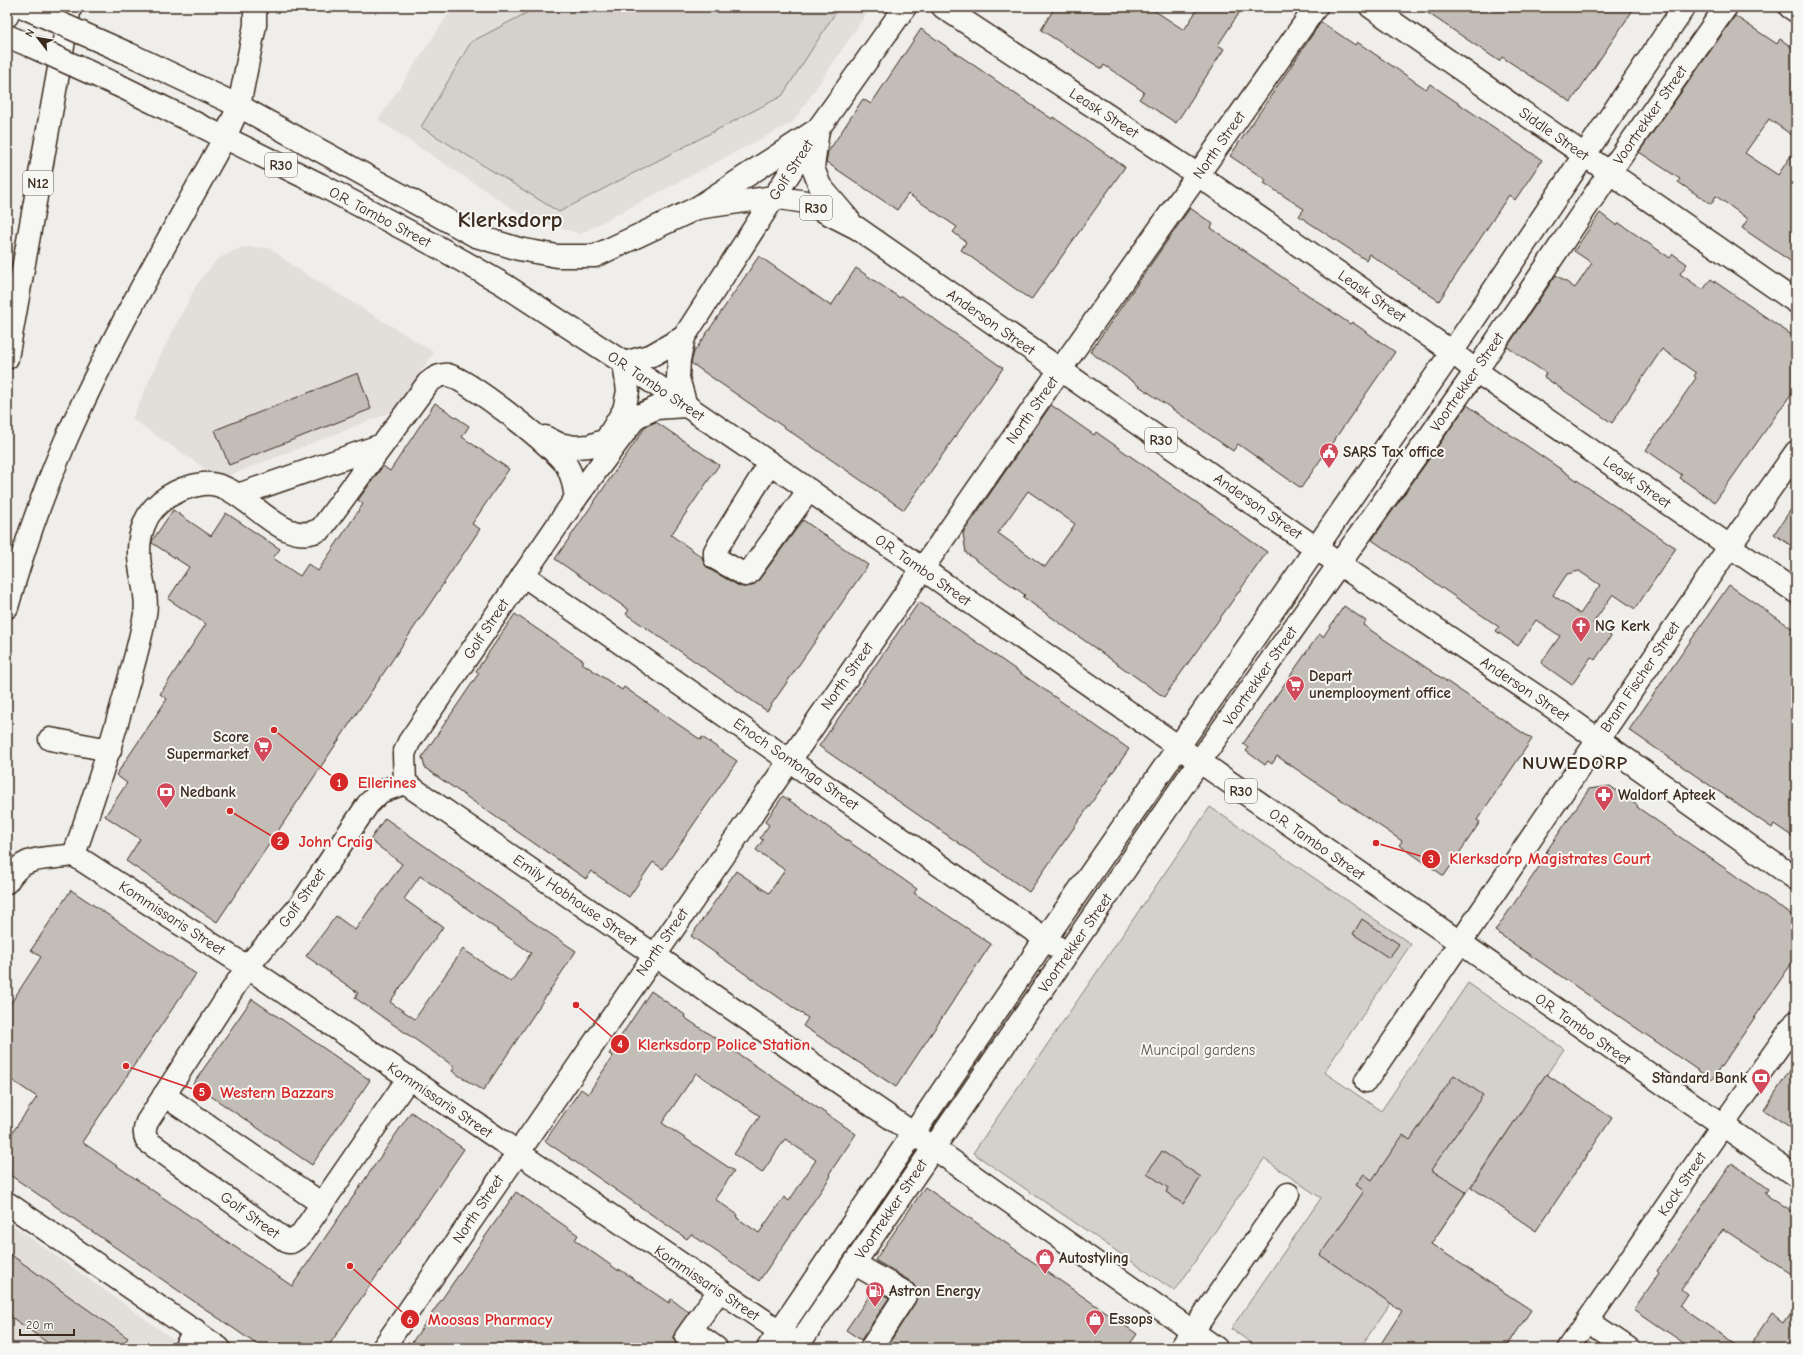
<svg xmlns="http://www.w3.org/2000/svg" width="1803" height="1355" font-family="'Comic Neue',sans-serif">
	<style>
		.built { fill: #e2dfdb }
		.green { fill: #d4d1cc; stroke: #887e75 }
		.building { fill: #c2bdb7; stroke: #3b2a1e; fill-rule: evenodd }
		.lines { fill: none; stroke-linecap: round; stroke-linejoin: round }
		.minor-casing { stroke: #3b2a1e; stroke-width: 25 }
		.major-casing { stroke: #3b2a1e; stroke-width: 25 }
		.highway-casing { stroke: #3b2a1e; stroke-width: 25 }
		.minor { stroke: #f6f6f2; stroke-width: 22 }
		.major { stroke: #f6f6f2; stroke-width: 22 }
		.highway { stroke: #f6f6f2; stroke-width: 22 }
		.major-bridge-casing { stroke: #3b2a1e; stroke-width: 25; stroke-linecap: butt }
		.major-bridge { stroke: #f6f6f2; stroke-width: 22 }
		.labels { text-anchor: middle; stroke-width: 4; stroke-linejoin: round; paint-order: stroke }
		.shield { fill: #f6f6f2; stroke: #73675e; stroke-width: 1 }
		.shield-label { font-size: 14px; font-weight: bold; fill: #3b2a1e }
		.street-label { font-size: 15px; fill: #3b2a1e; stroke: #f6f6f2 }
		.poi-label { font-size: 15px; font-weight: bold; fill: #3b2a1e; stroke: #f6f6f2; text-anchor: start }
		.park-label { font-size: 15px; fill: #61544a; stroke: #f6f6f2 }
		.district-label { font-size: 19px; font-weight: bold; letter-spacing: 1px; fill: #3b2a1e; stroke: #f6f6f2 }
		.town-label { font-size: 23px; font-weight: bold; fill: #3b2a1e; stroke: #f6f6f2 }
		.leader { fill: none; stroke: #d62828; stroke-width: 1.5 }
		.callout-dot { fill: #d62828; stroke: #f6f6f2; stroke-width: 1.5 }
		.mark-label { font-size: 12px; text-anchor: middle; font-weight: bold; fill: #fff }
		.callout-label { font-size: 16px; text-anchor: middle; font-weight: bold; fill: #d62828; stroke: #f6f6f2; stroke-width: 4; stroke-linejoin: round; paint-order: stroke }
	</style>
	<rect width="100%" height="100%" fill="#efeeea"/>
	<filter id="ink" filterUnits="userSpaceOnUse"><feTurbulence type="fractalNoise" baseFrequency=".025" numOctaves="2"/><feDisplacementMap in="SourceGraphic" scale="8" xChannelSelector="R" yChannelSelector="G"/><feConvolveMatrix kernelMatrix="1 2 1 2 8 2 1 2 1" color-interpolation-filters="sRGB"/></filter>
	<g filter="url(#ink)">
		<g class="built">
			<polygon points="453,7 871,7 793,122 580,234 524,216 378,120"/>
			<polygon points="242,247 270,248 296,268 434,352 394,411 220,479 132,419 162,352 196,286 217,259"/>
			<polygon points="7,1221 186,1348 7,1348"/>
		</g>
		<g class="green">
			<polygon points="538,7 839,7 782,96 559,212 421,127 471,42"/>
			<polygon points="1210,807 1411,944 1324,1072 1381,1111 1468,983 1564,1049 1360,1348 1259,1348 1231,1329 1321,1198 1264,1159 1175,1291 973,1153"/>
		</g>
		<g class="building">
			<polygon points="1055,7 1149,7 1184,30 1199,7 1243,7 1218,45 1224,49 1176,123 1139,99 1144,92 1104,65 1102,69 1041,30"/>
			<polygon points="1419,7 1635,7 1571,102 1502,57 1499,61"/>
			<polygon points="1735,16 1777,44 1780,39 1796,50 1796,138 1769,119 1745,153 1778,175 1796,148 1796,265 1742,228 1748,219 1716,196 1711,204 1678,182 1680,179 1639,152"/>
			<polygon points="1321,22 1355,45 1357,42 1426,89 1430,84 1542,160 1515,200 1509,195 1439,301 1369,254 1366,260 1299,216 1304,209 1264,183 1266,180 1230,156"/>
			<polygon points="921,29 1052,119 1053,117 1125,167 1031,300 961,250 966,242 953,232 957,227 908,194 897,210 826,162 828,152 863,99 871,104"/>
			<polygon points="1190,208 1213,224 1211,228 1350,324 1352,322 1395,352 1301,488 1238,444 1233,451 1090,352"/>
			<polygon points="1600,213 1617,226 1619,223 1670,258 1673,254 1687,264 1680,274 1703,290 1711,279 1796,338 1796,387 1715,502 1680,478 1682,475 1646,450 1696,378 1694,376 1696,373 1662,349 1612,423 1544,377 1546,373 1507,347 1556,275 1575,288 1592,263 1574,251"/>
			<polygon points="759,256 831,306 856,268 900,298 902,296 1003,368 904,510 691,363 694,352"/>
			<polygon points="358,373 371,409 229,465 215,430"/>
			<polygon points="435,403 469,426 462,437 509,469 472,524 480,529 217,922 126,861 140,839 105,816 127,783 116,775 167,699 160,694 206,624 168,599 189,567 152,543 152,541 173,510 211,536 226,513 280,549 273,558 300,576 308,564 318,571 363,504 358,500 383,466 390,471"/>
			<path d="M 1051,405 L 1094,435 L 1096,432 L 1267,552 L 1164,697 L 1023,597 L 1025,595 L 966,553 L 963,533 ZM 1028,491 L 1075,524 L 1045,567 L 998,533 Z"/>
			<path d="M 1467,405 L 1676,548 L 1635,609 L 1613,594 L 1593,623 L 1611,636 L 1595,660 L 1591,657 L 1572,685 L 1541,663 L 1560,636 L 1536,620 L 1518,646 L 1496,631 L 1499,627 L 1372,540 ZM 1579,571 L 1600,585 L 1580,614 L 1553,595 L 1567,574 Z"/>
			<polygon points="656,422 719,465 671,535 702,557 704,564 709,569 739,586 744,587 752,586 758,581 803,520 868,565 767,711 626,614 629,610 555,559 646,426"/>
			<polygon points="1796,502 1796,549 1774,534"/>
			<polygon points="1729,585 1796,631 1796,839 1774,824 1772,828 1629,730"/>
			<polygon points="919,602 1129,749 1029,892 819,746"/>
			<polygon points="1344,606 1366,621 1363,625 1532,739 1477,820 1480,822 1444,876 1399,845 1402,841 1277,756 1272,764 1268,761 1265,765 1246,751 1248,748 1243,744 1319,634 1323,637"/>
			<polygon points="515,614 584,661 582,663 622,690 624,687 701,740 702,737 737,761 663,869 653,862 629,897 591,871 586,879 425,768 422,757 479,673 476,671"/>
			<polygon points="1610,786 1638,806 1637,807 1796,918 1796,957 1712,1080 1495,931 1548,854 1546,852 1589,789"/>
			<polygon points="783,796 917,889 914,893 991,944 896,1087 803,1026 808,1018 691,936 736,871 769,893 785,870 756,850 763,840 760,838 769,825 765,822"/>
			<path d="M 385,818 L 534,923 L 576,951 L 483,1091 L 452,1071 L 455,1067 L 355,998 L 358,993 L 306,956 L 336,916 L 355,930 L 402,864 L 370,840 ZM 420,876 L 531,953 L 511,982 L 463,949 L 415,1019 L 390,1002 L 443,927 L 404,899 Z"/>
			<polygon points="71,890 196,974 82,1142 292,1286 411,1112 464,1149 327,1348 262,1348 7,1173 7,1140 37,1097 7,1077 7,1009 41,957 31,950"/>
			<polygon points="1362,919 1399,944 1389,958 1353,934"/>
			<path d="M 651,991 L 685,1015 L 684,1017 L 856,1134 L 829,1174 L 831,1176 L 759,1281 L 691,1234 L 687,1239 L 545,1141 L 581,1089 L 588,1094 L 613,1056 L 609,1054 ZM 696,1073 L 760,1116 L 734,1154 L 762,1173 L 785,1139 L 816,1160 L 789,1201 L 784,1197 L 759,1233 L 737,1218 L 738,1215 L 715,1199 L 734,1171 L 662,1123 Z"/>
			<polygon points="252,999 370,1080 312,1165 193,1084"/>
			<polygon points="1796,1061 1796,1131 1764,1110"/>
			<polygon points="1546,1074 1612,1118 1536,1231 1471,1187"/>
			<polygon points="1454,1075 1483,1095 1431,1170 1466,1192 1431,1244 1531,1310 1506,1348 1378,1348 1402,1311 1320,1255 1364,1191 1356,1185 1364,1174 1372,1180 1403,1135 1410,1140"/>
			<polygon points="1162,1151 1201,1177 1183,1204 1166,1192 1168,1188 1147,1173"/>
			<polygon points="1732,1163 1768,1189 1765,1194 1796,1215 1796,1277 1723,1229 1681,1289 1687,1294 1679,1306 1741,1348 1691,1348 1634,1309 1659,1273 1657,1271"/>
			<polygon points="925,1187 1137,1334 1127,1348 886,1348 915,1303 917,1293 914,1285 910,1281 875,1260"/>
			<polygon points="516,1192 578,1235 575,1240 619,1271 619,1269 669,1303 671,1299 689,1312 674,1335 675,1342 681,1348 408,1348"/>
			<polygon points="7,1252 128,1338 120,1348 55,1348 7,1314"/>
			<polygon points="874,1289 889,1298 861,1340 846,1330"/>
			<polygon points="1796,1305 1796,1348 1749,1348 1772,1314 1784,1323"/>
		</g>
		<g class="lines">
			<g class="minor-casing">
				<g id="minor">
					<polyline points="943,7 1198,175 1452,352 1476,371 1796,592"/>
					<polyline points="1371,7 1796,302"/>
					<polyline points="1790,7 1796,11"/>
					<polyline points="545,437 559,444 575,447 589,446 606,440 624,410 628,391 624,363 652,355 684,337"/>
					<polyline points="770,463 715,551 715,558 745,575 748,574 809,490"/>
					<polyline points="238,495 382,445"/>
					<polyline points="523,575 1057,947"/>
					<polyline points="50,739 110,750"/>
					<polyline points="405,783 914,1134 1216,1348"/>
					<path d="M 74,855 C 93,800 111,746 126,691 C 133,665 141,640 145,614 C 149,594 138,572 139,551 C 139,543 141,532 144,525 C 152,501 180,487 203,484 C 245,479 278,552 321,529 L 428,383 C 434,378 440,374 448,375 C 467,379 555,447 567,466 C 573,476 574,486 576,498"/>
					<polyline points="74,855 247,967 791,1339"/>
					<path d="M 7,882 C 24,853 45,860 74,855"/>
					<path d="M 408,1079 L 300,1236 L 291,1242 L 288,1242 L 147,1141 C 144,1134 144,1130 147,1122 L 247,967 L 299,907 L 368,804 L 380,792 L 405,783 L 404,754 L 409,742 L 576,498 L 636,417 L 656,408 L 686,406 L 678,378 L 679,360 L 684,337 L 818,129 L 905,7"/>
					<polyline points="1366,1081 1730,546 1796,452"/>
					<polyline points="164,1095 322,1204"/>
					<polyline points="7,1203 219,1348"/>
					<polyline points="855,1264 904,1292 905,1296 871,1348"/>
					<polyline points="1588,1321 1628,1348"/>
					<polyline points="691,1330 716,1348"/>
					<polyline points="686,1337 719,1291"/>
					<polyline points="185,1348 195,1330"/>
					<polyline points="383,1348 1060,370 1316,7"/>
					<polyline points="768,1348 1046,938 1452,352 1684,7"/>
					<polyline points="796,1348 1199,762 1476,371 1610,172 1726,7"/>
					<polyline points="1181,1348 1288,1194"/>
					<polyline points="1569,1348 1722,1126 1796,1022"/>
				</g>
			</g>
			<g class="major-casing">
				<g id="major">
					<polyline points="23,7 39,14"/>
					<polyline points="7,36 31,46"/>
					<polyline points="129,54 239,106 476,236 519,249 557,256 595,256 697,208 818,129"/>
					<polyline points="122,87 319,184 438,247 503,284 624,363 770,463 1796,1176"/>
					<polyline points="818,129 813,168 820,186 849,220"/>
					<polyline points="697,208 773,197 806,202 857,228 1339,564 1551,706 1796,879"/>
				</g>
			</g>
			<g class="highway-casing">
				<g id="highway">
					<polyline points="7,16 9,7"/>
					<polyline points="7,358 70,7"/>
					<path d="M 7,607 C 23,550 42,495 65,442 C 111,337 170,237 225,137 L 239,106 L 255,25 L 255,7"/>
				</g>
			</g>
			<use href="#minor" class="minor"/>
			<use href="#major" class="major"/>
			<use href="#highway" class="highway"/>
			<g class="major-bridge-casing">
				<g id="major-bridge">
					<polyline points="39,14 129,54"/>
					<polyline points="31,46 122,87"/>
				</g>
			</g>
			<use href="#major-bridge" class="major-bridge"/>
		</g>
	</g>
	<defs>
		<g id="civic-pin" transform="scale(1)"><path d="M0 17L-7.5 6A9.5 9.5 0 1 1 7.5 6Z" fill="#d1495b" stroke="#f6f6f2"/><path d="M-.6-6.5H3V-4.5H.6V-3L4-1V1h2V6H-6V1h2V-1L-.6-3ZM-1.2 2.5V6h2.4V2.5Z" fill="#fff"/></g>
		<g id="church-pin" transform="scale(1)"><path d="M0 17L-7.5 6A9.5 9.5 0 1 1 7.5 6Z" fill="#d1495b" stroke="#f6f6f2"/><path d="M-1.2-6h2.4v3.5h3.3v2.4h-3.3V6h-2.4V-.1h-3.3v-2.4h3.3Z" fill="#fff"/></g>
		<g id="supermarket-pin" transform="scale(1)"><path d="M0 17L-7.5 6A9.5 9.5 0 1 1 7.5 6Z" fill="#d1495b" stroke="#f6f6f2"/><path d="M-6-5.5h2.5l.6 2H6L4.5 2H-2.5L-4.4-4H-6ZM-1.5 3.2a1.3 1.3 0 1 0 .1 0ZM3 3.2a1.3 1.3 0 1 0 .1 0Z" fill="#fff"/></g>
		<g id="bank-pin" transform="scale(1)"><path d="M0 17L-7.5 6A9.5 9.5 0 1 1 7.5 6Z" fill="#d1495b" stroke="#f6f6f2"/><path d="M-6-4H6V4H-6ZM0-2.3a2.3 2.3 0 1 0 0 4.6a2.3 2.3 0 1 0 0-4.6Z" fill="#fff"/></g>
		<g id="pharmacy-pin" transform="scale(1)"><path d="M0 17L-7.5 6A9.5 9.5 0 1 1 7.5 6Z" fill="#d1495b" stroke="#f6f6f2"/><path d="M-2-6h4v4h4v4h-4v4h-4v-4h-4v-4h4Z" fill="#fff"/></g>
		<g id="shop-pin" transform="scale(1)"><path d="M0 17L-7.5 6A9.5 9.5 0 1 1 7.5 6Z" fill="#d1495b" stroke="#f6f6f2"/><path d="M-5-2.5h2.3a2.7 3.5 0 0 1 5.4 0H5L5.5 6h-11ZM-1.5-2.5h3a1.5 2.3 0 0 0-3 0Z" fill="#fff"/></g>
		<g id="fuel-pin" transform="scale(1)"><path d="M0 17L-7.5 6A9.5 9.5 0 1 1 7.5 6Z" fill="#d1495b" stroke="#f6f6f2"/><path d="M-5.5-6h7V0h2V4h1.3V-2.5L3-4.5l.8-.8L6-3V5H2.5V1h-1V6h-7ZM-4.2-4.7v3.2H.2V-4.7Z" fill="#fff"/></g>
	</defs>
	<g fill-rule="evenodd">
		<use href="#civic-pin" x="1329" y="452"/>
		<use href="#church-pin" x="1581" y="626"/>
		<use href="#supermarket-pin" x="1295" y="685"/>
		<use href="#supermarket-pin" x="263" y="746"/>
		<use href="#bank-pin" x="166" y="792"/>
		<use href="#pharmacy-pin" x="1604" y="795"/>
		<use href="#bank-pin" x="1761" y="1078"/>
		<use href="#shop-pin" x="1045" y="1258"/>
		<use href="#fuel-pin" x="875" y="1291"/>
		<use href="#shop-pin" x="1095" y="1319"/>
	</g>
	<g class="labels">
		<g class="shield">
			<rect x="265" y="153" width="32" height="24" rx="3"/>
			<rect x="23" y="171" width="30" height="24" rx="3"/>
			<rect x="800" y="196" width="32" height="24" rx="3"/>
			<rect x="1145" y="428" width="32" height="24" rx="3"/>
			<rect x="1225" y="779" width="32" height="24" rx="3"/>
		</g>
		<g class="shield-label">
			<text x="281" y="170">R30</text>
			<text x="38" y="188">N12</text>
			<text x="816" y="213">R30</text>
			<text x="1161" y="445">R30</text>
			<text x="1241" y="796">R30</text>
		</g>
		<g class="street-label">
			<text transform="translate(1104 113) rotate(33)" y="5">Leask Street</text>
			<text transform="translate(1650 115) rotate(-55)" y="5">Voortrekker Street</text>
			<text transform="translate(1554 134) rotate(35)" y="5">Siddle Street</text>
			<text transform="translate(1219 145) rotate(-55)" y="5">North Street</text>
			<text transform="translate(791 170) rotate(-57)" y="5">Golf Street</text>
			<text transform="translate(380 217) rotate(28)" y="5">O.R. Tambo Street</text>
			<text transform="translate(1372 296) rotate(35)" y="5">Leask Street</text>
			<text transform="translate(991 322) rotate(35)" y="5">Anderson Street</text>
			<text transform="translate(1467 382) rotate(-55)" y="5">Voortrekker Street</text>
			<text transform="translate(656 386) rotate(34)" y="5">O.R. Tambo Street</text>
			<text transform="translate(1032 410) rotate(-55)" y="5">North Street</text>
			<text transform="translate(1637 482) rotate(35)" y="5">Leask Street</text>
			<text transform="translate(1258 506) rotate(35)" y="5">Anderson Street</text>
			<text transform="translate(923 570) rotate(35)" y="5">O.R. Tambo Street</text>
			<text transform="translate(486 629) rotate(-56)" y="5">Golf Street</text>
			<text transform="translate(847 676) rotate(-55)" y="5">North Street</text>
			<text transform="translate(1260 676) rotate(-55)" y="5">Voortrekker Street</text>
			<text transform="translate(1640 677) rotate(-56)" y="5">Bram Fischer Street</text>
			<text transform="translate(1525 689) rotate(34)" y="5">Anderson Street</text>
			<text transform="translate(796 764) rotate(35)" y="5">Enoch Sontonga Street</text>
			<text transform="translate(1317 844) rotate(35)" y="5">O.R. Tambo Street</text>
			<text transform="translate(302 898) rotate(-54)" y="5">Golf Street</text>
			<text transform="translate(575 900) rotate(35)" y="5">Emily Hobhouse Street</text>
			<text transform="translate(172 918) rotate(33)" y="5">Kommissaris Street</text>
			<text transform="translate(662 942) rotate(-55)" y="5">North Street</text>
			<text transform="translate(1075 943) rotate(-55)" y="5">Voortrekker Street</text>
			<text transform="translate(1583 1029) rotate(35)" y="5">O.R. Tambo Street</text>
			<text transform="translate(440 1100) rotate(34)" y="5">Kommissaris Street</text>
			<text transform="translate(1682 1184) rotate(-56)" y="5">Kock Street</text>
			<text transform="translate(478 1209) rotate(-56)" y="5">North Street</text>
			<text transform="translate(891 1209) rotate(-56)" y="5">Voortrekker Street</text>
			<text transform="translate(250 1215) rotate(36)" y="5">Golf Street</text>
			<text transform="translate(707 1283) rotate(34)" y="5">Kommissaris Street</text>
		</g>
		<g class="poi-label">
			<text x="1343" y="457">SARS Tax office</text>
			<text x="1595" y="631">NG Kerk</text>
			<text x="1309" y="681">Depart<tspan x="1309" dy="17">unemplooyment office</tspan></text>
			<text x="249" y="742" text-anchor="end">Score<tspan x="249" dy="17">Supermarket</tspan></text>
			<text x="180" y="797">Nedbank</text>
			<text x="1618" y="800">Waldorf Apteek</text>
			<text x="1747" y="1083" text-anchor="end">Standard Bank</text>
			<text x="1059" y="1263">Autostyling</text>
			<text x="889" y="1296">Astron Energy</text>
			<text x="1109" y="1324">Essops</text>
		</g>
		<g class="park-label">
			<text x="1198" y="1055">Muncipal gardens</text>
		</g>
		<g class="district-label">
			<text x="1575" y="769">NUWEDORP</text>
		</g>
		<g class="town-label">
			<text x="510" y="227">Klerksdorp</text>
		</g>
	</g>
	<path class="leader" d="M274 730L339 782M230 811L280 841M1376 843L1431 859M576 1005L620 1044M126 1066L202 1092M350 1266L410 1319"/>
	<g class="callout-dot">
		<circle cx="274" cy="730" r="4"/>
		<circle cx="230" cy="811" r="4"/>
		<circle cx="1376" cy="843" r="4"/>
		<circle cx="576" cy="1005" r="4"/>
		<circle cx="126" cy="1066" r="4"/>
		<circle cx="350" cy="1266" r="4"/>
		<circle cx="339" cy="782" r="10"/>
		<circle cx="280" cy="841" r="10"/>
		<circle cx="1431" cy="859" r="10"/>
		<circle cx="620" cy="1044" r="10"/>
		<circle cx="202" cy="1092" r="10"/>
		<circle cx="410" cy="1319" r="10"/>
	</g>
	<g class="mark-label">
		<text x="339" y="787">1</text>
		<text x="280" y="845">2</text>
		<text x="1431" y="863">3</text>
		<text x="620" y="1048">4</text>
		<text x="202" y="1096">5</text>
		<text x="410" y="1324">6</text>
	</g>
	<g class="callout-label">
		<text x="387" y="788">Ellerines</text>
		<text x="336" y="847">John Craig</text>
		<text x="1550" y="864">Klerksdorp Magistrates Court</text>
		<text x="724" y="1050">Klerksdorp Police Station</text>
		<text x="277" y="1098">Western Bazzars</text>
		<text x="490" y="1325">Moosas Pharmacy</text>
	</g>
	<rect width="1803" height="1355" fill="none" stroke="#f6f6f2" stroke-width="24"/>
	<rect x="12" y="12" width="1779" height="1331" fill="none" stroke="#3b2a1e" stroke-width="1.5" filter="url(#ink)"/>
	<g transform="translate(38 38) rotate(301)" stroke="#f6f6f2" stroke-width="3" paint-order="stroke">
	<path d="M0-3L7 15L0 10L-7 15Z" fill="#3b2a1e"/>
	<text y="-6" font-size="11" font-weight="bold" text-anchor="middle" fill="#3b2a1e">N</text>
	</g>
	<path d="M20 1329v6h54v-6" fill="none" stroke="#3b2a1e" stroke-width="2"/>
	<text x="26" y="1329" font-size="12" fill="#3b2a1e" stroke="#f6f6f2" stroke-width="3" paint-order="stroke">20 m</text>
</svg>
